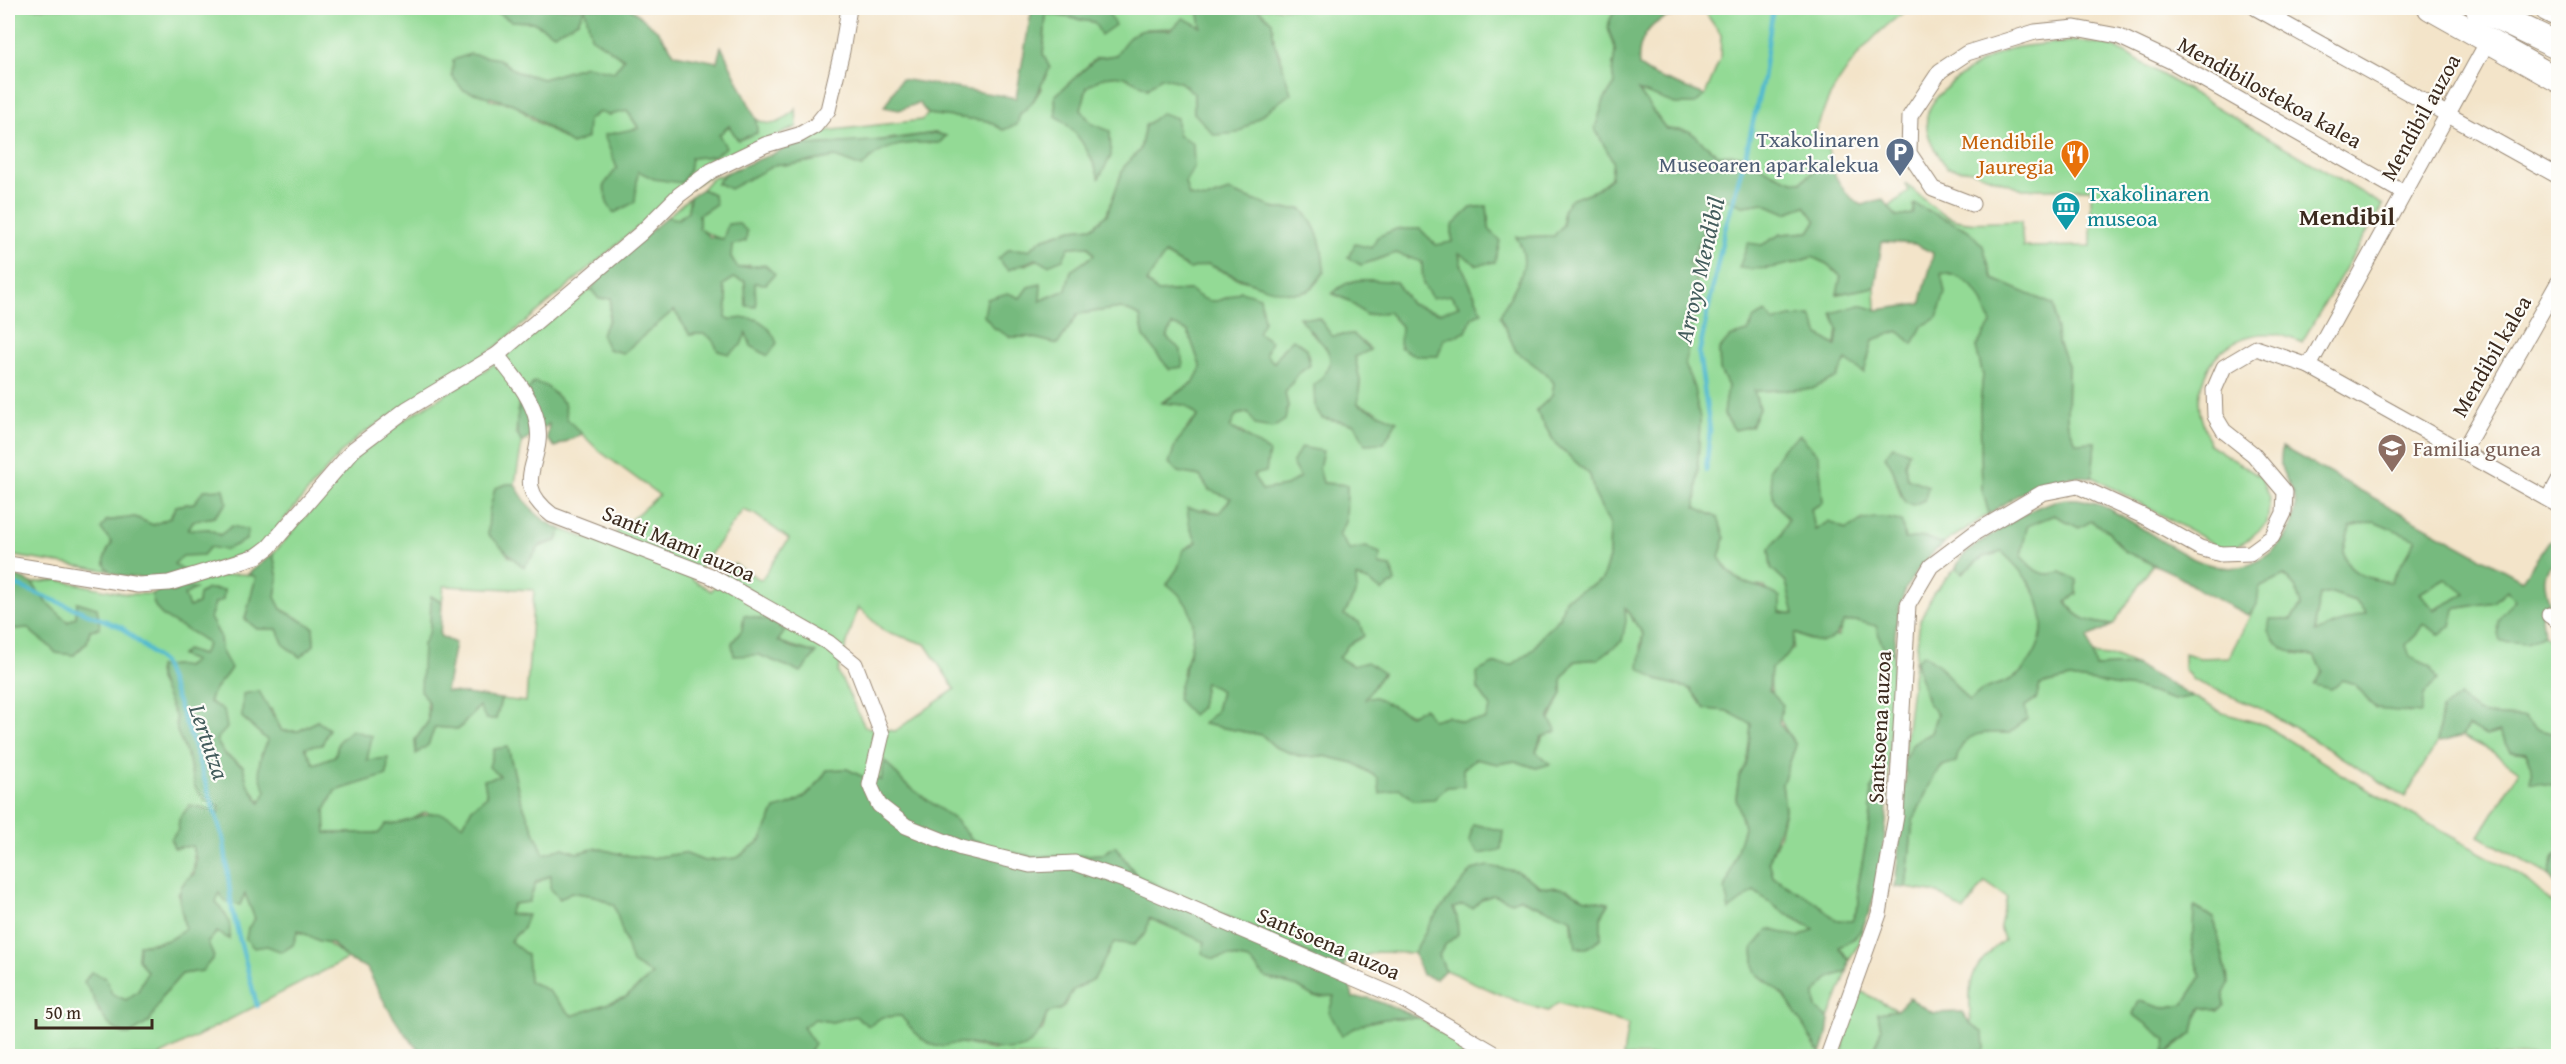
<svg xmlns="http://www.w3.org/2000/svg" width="2566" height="1064" font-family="'Gentium Book Plus',serif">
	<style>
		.green { fill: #93da95; stroke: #67825a; stroke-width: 1.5; fill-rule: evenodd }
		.forest { fill: #76ba7e; stroke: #58724e; stroke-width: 1.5; fill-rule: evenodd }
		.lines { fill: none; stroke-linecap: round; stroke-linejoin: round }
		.stream { stroke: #51bacf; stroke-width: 4.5 }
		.street-casing { stroke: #978774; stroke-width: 17 }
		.primary-casing { stroke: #978774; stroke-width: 26 }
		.highway-casing { stroke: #978774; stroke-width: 29 }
		.street { stroke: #fff; stroke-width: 15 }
		.primary { stroke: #fff; stroke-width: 24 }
		.highway { stroke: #fff; stroke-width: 27 }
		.labels { text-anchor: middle; stroke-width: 4.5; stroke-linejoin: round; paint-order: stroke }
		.street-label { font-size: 22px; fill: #3b2a1e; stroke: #fdfcf7 }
		.service-label { font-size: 22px; fill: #4e5e75; stroke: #fdfcf7; text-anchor: end }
		.food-label { font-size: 22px; fill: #c56008; stroke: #fdfcf7; text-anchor: end }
		.culture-label { font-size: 22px; fill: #0d838f; stroke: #fdfcf7; text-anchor: start }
		.education-label { font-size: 22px; fill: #785e54; stroke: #fdfcf7; text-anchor: start }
		.neighbourhood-label { font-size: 24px; font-weight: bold; fill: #3b2a1e; stroke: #fdfcf7 }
		.water-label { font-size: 24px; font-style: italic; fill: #435c5c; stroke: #fdfcf7 }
	</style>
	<rect width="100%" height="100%" fill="#fdfcf7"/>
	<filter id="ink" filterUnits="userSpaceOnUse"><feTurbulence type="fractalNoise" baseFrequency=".0167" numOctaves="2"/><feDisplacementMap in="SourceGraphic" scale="12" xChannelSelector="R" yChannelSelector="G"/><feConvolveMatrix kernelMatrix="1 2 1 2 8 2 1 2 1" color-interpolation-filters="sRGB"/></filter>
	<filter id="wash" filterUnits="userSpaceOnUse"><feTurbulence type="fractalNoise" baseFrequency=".008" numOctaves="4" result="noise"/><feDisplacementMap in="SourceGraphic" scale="24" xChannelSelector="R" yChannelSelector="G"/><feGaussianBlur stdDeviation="1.35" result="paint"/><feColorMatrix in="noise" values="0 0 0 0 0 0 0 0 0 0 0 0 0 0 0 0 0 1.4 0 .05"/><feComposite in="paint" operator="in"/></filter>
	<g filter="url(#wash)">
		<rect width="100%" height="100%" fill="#f3e4c9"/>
		<g class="green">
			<path d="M 8,8 L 491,8 L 511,21 L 533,22 L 554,34 L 578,21 L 585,8 C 591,33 601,46 624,59 L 614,72 L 586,66 L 543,79 L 517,72 L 499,59 L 489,100 L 514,104 L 532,119 L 572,144 L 588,120 L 600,112 L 609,115 L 627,111 L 639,129 L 605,135 L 617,168 L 636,186 L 638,171 L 689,171 L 691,158 L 714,156 L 719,135 L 729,125 L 738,140 L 757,133 L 756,119 C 773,129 783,122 796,109 L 797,127 L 747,148 L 639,226 L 496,347 L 359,436 L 339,455 L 264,543 L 252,551 L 188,573 L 173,564 L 183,555 L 203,555 L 220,535 L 209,529 L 187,531 L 193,521 L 214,517 L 226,503 L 224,490 L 194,503 L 176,506 L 170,518 L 153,525 L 135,517 L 106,521 L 112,543 L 105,564 L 110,571 L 8,555 Z"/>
			<path d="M 1099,8 L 1198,8 L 1202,27 L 1146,29 L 1116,55 L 1096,58 L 1055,96 L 1056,116 C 1079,131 1089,152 1099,177 L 1092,124 L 1081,110 L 1087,87 C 1111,70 1123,73 1147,89 L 1161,76 L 1180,82 L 1194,93 L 1194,113 L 1283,64 L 1274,41 L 1272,22 L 1257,8 L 1617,8 C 1599,33 1615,33 1615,52 C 1614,64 1610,72 1615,84 L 1604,100 L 1595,129 L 1613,161 L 1611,178 L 1596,190 L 1570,200 L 1563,211 L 1563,225 L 1554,236 L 1517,237 L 1525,250 L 1525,268 L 1500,316 L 1516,351 L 1544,372 L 1554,383 L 1552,396 L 1536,411 L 1555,443 L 1590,475 L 1594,493 L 1610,525 L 1609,558 L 1602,580 L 1565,599 L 1560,618 L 1543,634 L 1534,649 L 1512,665 L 1493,664 L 1478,689 L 1491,707 L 1485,720 L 1462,722 L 1447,716 L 1433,720 L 1364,699 L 1383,674 L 1353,666 L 1339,658 L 1348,645 L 1344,615 L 1357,590 L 1355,577 L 1368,581 L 1379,565 L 1350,550 L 1339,535 L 1346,522 L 1347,485 L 1323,483 L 1319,468 L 1286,486 L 1262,490 L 1252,475 L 1256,445 L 1242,432 L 1230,428 L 1236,415 L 1288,406 L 1285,393 L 1298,374 L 1310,365 L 1282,350 L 1274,363 L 1265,354 L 1270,342 L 1257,333 L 1241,291 C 1219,302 1211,307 1190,290 L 1158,292 L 1146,281 L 1165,254 L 1190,269 L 1207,264 L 1241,280 L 1292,293 L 1302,209 L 1277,209 L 1229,191 L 1206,199 L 1189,196 L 1184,182 L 1194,167 L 1145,126 L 1140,150 L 1124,167 L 1107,214 L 1093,227 L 1072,229 L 1042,239 L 1029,250 L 1009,249 L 1025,265 L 1069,247 L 1088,246 L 1094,255 L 1071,271 L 1066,290 L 1039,301 L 1041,285 L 1010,337 L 1030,337 L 1058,344 L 1078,314 L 1121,308 L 1140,316 L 1144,337 L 1169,369 L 1167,338 L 1172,325 L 1188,331 L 1201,368 L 1193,383 L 1162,402 L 1185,405 L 1198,416 L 1187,428 L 1178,472 L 1200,476 L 1209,490 L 1231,498 L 1220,513 L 1204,509 L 1190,528 L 1197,542 L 1183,550 L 1178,568 L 1167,584 C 1201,609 1198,637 1182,673 L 1201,707 L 1205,682 L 1221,691 L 1216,711 L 1204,724 L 1262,735 L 1275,747 L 1302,757 L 1324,756 L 1354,763 L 1378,778 L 1463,769 L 1475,759 L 1498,764 L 1515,761 L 1536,768 L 1550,764 L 1536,752 L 1562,693 L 1562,678 L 1575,661 L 1598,659 L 1624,607 L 1643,634 L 1640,648 L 1657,680 L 1691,689 L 1705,709 L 1727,710 L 1752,724 L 1747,762 L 1739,777 L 1736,798 L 1744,827 L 1725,890 L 1745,897 L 1754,891 L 1783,912 L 1814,929 L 1799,937 L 1769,929 L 1753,948 L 1755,972 C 1770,984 1785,995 1797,1012 C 1806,1025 1809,1042 1821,1054 L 1819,1056 L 1623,1056 L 1628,1024 L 1558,1003 L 1548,1011 C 1512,1002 1479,984 1445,970 L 1439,955 L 1445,945 L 1458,934 L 1453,908 L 1463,905 L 1473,908 L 1482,899 L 1493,895 L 1512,901 L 1520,898 C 1537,908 1555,911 1572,919 L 1572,932 L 1601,917 L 1609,904 L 1583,898 L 1567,889 L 1540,886 L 1516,871 L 1432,920 L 1414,953 L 1376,952 L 1344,963 L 1331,951 L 1314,955 L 1137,876 L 1115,846 L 1103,854 L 1068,856 L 1030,856 L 1000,850 L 971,839 L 955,820 L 904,783 L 885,762 L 881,780 L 861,776 L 847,769 L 827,770 C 813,793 801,803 775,810 L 761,840 L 737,858 L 704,861 L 684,853 L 652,858 L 624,855 L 597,848 L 577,853 L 563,848 L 544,855 L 520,798 L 508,747 L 501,776 L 487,796 L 472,808 L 463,825 L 425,812 L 404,824 L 386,824 L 380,833 L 325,833 L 325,810 L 335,791 L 386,775 L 339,741 L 335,756 L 314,764 L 305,747 L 317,721 L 299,731 L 282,731 L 271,709 L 242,717 L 268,741 L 261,755 L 266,791 L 261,803 L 247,783 L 243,766 C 237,762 228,758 224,752 C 212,738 205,707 213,690 C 216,682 226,676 230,668 L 221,650 L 220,636 L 210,618 L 215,603 L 224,590 L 207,589 L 199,594 L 198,604 L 189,607 L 184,595 L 194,589 L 181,586 C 203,582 235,568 256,577 L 245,619 L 257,629 L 277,629 L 284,645 L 300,657 L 314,645 L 313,627 L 281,609 L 275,597 L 278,579 L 273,554 L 360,454 L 407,418 L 493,365 L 591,289 L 599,299 L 611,298 L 609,320 L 601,334 L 623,353 L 674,310 L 690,335 L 705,333 L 713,338 L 745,318 L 734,321 L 726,318 L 727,297 L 723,285 L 734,278 L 745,281 L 746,306 L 750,265 L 738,268 L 731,257 L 732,245 C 721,238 710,236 699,228 L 699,215 L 713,194 L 702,189 L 711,179 L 726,173 L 717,183 L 756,173 L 777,164 L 789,165 L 835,157 L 845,160 L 869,159 L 883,148 L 917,142 L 939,143 L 946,136 L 935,133 L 865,142 L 792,146 L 825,131 L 922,120 L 928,114 L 989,121 L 1003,130 L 1032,103 L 1041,89 L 1046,14 L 1094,22 L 1106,8 ZM 1487,206 L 1489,229 L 1459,252 L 1461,264 L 1482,312 L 1472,317 L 1466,332 L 1444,339 L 1401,326 L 1388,312 L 1366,315 L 1349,301 L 1333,294 L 1396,282 L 1411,304 L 1440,314 L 1459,306 L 1450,295 L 1423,284 L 1422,262 L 1396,253 L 1361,265 L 1348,257 L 1420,229 L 1436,246 L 1452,242 L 1453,226 L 1471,208 ZM 1309,331 L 1332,336 L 1353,334 L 1370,349 L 1355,357 L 1360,381 L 1358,404 L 1376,411 L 1356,424 L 1322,418 L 1331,359 L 1325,344 ZM 546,386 L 564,403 L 567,419 L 598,450 L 659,495 L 603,544 L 561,529 L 557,541 L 509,557 L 501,544 L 507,484 L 515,484 L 522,443 L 516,433 L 519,400 ZM 743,510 L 754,514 L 789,539 L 761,580 L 734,564 L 711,591 L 692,579 ZM 444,586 L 534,590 L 526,702 L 501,699 L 496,719 L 480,706 L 459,729 L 435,727 L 428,745 L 415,740 L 428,722 L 423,645 L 430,630 L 431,596 L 442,603 ZM 858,607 L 884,631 L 925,644 L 955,689 L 895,731 L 865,727 L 838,672 ZM 742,630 L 815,653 L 774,661 L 759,655 L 734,655 L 732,643 Z"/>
			<path d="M 1709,8 L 1910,8 C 1877,30 1850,61 1830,96 C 1823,109 1821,123 1813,134 L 1826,139 L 1832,169 C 1817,163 1811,174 1800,182 C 1772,181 1752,152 1718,155 L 1689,131 L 1666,129 L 1637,89 L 1652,95 L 1705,95 L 1720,59 L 1721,35 L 1705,12 Z"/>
			<path d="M 2076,41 L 2115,47 L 2383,205 L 2302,342 C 2293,340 2284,335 2275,334 C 2230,330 2194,367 2200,412 C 2202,423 2207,433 2209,444 L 2262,478 L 2270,498 L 2267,523 L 2249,539 L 2227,551 L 2092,477 L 2095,442 L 2076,443 L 2067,421 L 2068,365 L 2058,343 L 2054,305 L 1993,279 L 1968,230 L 1914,205 L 1914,214 L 1897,218 L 1889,207 L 1909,191 L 1905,183 C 1919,194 1930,207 1946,216 C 1966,227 1998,221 2021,221 L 2023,247 L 2091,246 L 2091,189 L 2023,189 L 1972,171 L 1947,168 C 1937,152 1924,137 1927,117 C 1930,91 1984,59 2006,50 C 2022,44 2057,44 2076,41 Z"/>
			<path d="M 1716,195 L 1743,206 L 1763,203 L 1786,213 L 1805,206 L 1816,221 L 1809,232 L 1781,234 L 1762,245 L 1793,264 L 1812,257 L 1827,264 L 1841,277 L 1837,294 L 1875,287 L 1876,310 L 1860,305 L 1838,329 L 1836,346 L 1819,335 L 1811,316 C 1775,318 1748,332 1719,350 L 1720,370 L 1728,386 L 1724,415 L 1735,430 L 1751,426 L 1759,408 L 1754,391 L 1812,389 L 1873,340 L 1898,331 L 1913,344 L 1922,326 L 1941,273 C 1973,276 1982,297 1992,324 L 1976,347 L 1983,375 L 1980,407 L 1982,489 L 1989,514 L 1943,544 L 1925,537 L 1905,539 L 1863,519 L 1846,530 L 1815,530 L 1811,509 L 1823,502 L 1820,481 L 1774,501 L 1788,519 L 1781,535 L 1769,549 L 1771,568 L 1786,582 L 1795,614 L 1780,612 L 1765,587 C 1742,585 1731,577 1719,557 L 1725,538 L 1696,507 L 1700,419 L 1685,364 L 1696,303 L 1688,263 C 1703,243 1705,225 1705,201 ZM 1905,464 L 1907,478 L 1901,496 L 1892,467 Z"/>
			<polygon points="690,197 688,211 678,219 667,217"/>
			<path d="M 2054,515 L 2079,528 L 2091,521 L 2108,531 L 2124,551 L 2153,564 L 2113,625 C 2072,621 2067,611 2061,572 C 2041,578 2034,571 2021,556 L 2027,526 Z"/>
			<path d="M 2374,521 L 2417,539 L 2391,582 C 2373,580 2343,574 2344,550 C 2345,543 2348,534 2350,527 Z"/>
			<path d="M 2002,552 C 2040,586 2062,629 2020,673 C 2010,683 1995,684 1983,690 C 1978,692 1973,699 1969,702 L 1940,666 L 1916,662 L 1927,702 L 1937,713 L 1931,733 L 1913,743 L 1903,762 L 1920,620 L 1934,592 L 1956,568 L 1962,573 L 1983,557 Z"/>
			<path d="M 2284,575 L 2296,588 L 2301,606 L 2291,619 L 2294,654 L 2314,656 L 2331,689 L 2342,680 L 2355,684 L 2376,709 L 2392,708 L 2409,713 L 2424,695 L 2430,666 L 2410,657 L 2405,645 L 2416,635 L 2423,623 L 2451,626 L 2454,609 L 2494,602 L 2507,589 L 2516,601 L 2527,643 L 2543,635 L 2558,645 L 2558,735 L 2536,729 L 2523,717 L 2484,715 L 2468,708 L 2460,696 L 2439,727 L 2437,743 L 2405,797 L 2296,729 L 2263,710 L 2193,680 L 2184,669 L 2184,653 L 2200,658 L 2229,657 C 2239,635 2257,609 2259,588 Z"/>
			<polygon points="2445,578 2466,594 2434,610 2420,593"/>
			<path d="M 58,580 L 127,594 L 152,594 C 153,623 190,625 208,644 L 202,655 L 187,650 L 181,655 L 195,661 L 185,667 L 174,665 L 158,667 L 159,679 L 176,718 L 177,731 L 189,760 L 191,774 L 204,800 L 219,806 L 220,813 L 190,805 L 180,818 L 174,848 L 192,846 C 198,868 192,877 178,894 L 185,928 L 175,939 L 139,945 L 138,959 L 147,972 L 138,991 L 126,1000 L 111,994 L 105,978 L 96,998 L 99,1012 L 149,1022 L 164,994 L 182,974 L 202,971 L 208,942 L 217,932 L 229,939 L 216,902 L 219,892 L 245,893 L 255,919 L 248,928 C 288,930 318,929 347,959 L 159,1056 L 8,1056 L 8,623 L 13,629 L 28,628 C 37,639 48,642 56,653 L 74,655 L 87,643 L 90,630 L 100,628 L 97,608 L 77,602 L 76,617 L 68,622 L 46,602 L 32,583 Z"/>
			<polygon points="2332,593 2355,601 2367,613 2316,633 2315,619 2320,595"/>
			<path d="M 1858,621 L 1877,626 L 1882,645 L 1894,654 L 1888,781 L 1880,773 L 1871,789 L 1871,814 L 1858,886 L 1859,904 L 1852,921 L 1836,920 L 1817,903 L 1773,877 L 1769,861 L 1779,837 L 1785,810 L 1782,784 L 1796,745 C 1778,720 1768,699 1771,668 L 1793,649 L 1794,633 L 1809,640 L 1838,636 L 1844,622 Z"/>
			<polygon points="2090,654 2116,657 2135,665 2096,667"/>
			<path d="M 2070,678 L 2140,689 L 2174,700 L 2192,696 L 2223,713 L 2265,725 L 2356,783 L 2522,876 L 2558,908 L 2558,1056 L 1974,1056 L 1984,1048 L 1982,1032 L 1971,1025 C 1968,981 1968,969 2004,940 L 2000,926 L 2007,897 L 1985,882 L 1964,911 L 1938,893 L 1906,888 L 1913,820 L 1934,776 L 1969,738 L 1982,732 L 2009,733 L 2026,719 L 2025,706 L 2036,699 L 2040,685 ZM 2195,907 L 2214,918 L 2229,983 L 2224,993 L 2224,1005 L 2218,1011 L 2202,1007 L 2196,1017 L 2193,1033 L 2164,1056 L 2167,1040 L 2133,1014 L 2139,1001 L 2163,1008 L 2183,1004 L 2201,977 L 2192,952 Z"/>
			<polygon points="2468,726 2486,736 2499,732 2511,751 2525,753 2547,784 2558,786 2558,852 2554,856 2549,875 2479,836 2519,771 2491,751 2462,736"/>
			<path d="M 551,875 L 559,899 L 570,892 L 595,896 L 614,905 L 652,975 L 626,997 L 572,1016 L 547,990 L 529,981 L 527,956 L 510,941 L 523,928 L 508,914 C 516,896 533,884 551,875 Z"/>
			<polygon points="1148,918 1206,942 1213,959 1228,956 1249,960 1266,978 1298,987 1314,997 1334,996 1357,1025 1394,1017 1420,1018 1436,1030 1484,1056 807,1056 813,1043 802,1027 815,1019 832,1022 855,1016 869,1026 882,1017 901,1016 917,1034 936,1046 961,1043 993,1050 1043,1030 1047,1013 1062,1009 1073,990 1094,979 1114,942 1134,945 1146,933"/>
			<polygon points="1865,920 1860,942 1849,960 1839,947 1855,938"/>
			<polygon points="1847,972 1829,1019 1816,1008 1815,993 1830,977"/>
			<polygon points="1860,991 1897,1010 1878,1013 1881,1030 1875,1046 1880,1056 1843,1056 1844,1041"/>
		</g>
		<g class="forest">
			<polygon points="491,8 630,8 658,31 675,54 717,62 721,46 756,119 757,133 738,140 729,126 719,135 726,147 714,156 691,158 689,171 682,183 654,179 638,171 635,202 614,213 607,203 604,185 617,168 604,135 639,128 627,111 609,115 599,112 588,120 587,138 572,144 514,104 463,90 452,76 453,60 470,54 499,59 517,72 543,79 586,66 614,72 624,59 591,37 585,8 578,21 554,34 533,22 511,21"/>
			<path d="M 1032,8 L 1106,8 L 1115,25 L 1101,35 L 1094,22 C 1077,21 1063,13 1046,14 L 1043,54 L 1050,68 L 1032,103 L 1020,114 L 1017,125 L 1003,130 L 988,121 L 928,114 L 919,103 L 899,110 L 884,107 L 901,79 L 1016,98 Z"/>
			<path d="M 1198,8 L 1257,8 L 1272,22 L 1274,41 L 1291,93 L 1238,133 L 1214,135 L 1194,113 L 1194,93 L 1180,82 L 1161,77 L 1147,89 C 1123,73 1111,70 1087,87 L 1081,110 L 1092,124 L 1110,131 L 1111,156 L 1099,178 C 1091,153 1078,131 1056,116 L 1055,96 L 1097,58 L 1116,55 C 1133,27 1140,29 1171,30 L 1183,18 L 1201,27 Z"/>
			<path d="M 1617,8 L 1689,8 C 1678,16 1669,15 1659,21 C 1643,31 1637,49 1639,66 L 1653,75 L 1705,95 L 1695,104 L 1675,104 L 1638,90 L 1666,129 L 1689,131 L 1718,155 L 1734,154 L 1751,157 C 1756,167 1789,182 1801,182 L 1820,166 L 1832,169 C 1839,184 1847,197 1862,205 L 1882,199 L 1897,217 L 1913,214 L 1915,204 L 1968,230 L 1983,246 L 1993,279 L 2054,305 L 2058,343 L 2068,365 L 2067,421 L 2076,443 L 2095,442 L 2092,477 C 2051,473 2021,491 1989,514 L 1982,489 L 1980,407 L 1983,375 L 1976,347 L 1991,324 C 1982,297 1973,276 1941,273 L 1945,293 L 1937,318 L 1922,326 L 1913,344 L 1898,331 L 1873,340 L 1864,373 L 1846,360 L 1837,377 L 1812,389 L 1754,391 L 1759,408 L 1751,426 L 1735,430 L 1724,415 L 1728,386 L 1720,370 L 1719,350 L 1730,337 L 1748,332 L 1754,318 L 1766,312 L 1773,322 L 1790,317 L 1811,316 L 1819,335 L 1836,346 L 1838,329 L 1832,313 L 1860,305 L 1876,310 L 1921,304 C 1923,286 1931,272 1933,253 L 1915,244 L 1882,242 L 1875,287 L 1837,294 L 1841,276 L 1827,264 L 1812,257 C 1787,266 1765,271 1739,268 L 1748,243 L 1762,245 L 1781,234 L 1809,232 L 1816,221 L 1805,206 L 1786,213 L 1763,203 L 1743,206 L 1716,195 L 1705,201 C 1705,225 1703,243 1688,263 L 1696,276 L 1696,303 L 1685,364 L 1694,388 L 1700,419 L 1696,507 L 1718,518 L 1725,538 L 1719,557 C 1738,591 1752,579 1780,597 L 1780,612 L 1794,614 L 1786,582 L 1771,568 L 1769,549 L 1781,535 L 1788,519 L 1774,501 L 1769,469 L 1785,446 L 1800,435 L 1819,456 L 1823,503 L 1811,509 L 1815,530 L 1829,521 L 1846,530 C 1867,516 1878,515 1902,522 L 1905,539 L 1925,537 L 1943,544 C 1905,575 1895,605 1894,654 L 1882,645 L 1876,626 L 1858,621 L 1844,622 C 1831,649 1818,644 1795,633 C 1792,653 1788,658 1771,668 L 1769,690 L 1783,705 L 1779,723 L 1796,745 L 1782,784 L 1785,810 L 1769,861 L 1773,877 L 1817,903 L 1836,920 L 1852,921 L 1859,904 L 1858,886 L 1871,814 L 1871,789 L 1881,773 L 1888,781 C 1888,817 1880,912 1855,937 C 1851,941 1844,944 1839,947 L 1849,960 L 1847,972 L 1830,977 L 1815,993 L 1816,1008 L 1829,1019 L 1827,1036 L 1821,1054 L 1784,995 L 1755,972 L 1753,948 L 1769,929 L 1799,937 L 1814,929 L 1783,912 L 1754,891 L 1729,910 L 1725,890 L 1744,827 L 1736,798 L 1739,777 L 1747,762 L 1751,724 L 1727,711 L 1705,709 L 1691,689 L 1657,680 L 1639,668 L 1643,634 L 1625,608 L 1626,621 L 1622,641 L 1598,659 L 1575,661 L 1562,678 L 1562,693 L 1549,719 L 1557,731 L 1541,737 L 1536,752 L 1550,764 L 1536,768 L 1515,761 L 1498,764 L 1475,759 L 1463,769 L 1464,786 L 1447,787 L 1434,799 L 1413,800 L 1399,788 L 1380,794 L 1378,778 L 1354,763 L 1324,756 L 1302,757 L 1275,747 L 1262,735 L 1203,724 L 1216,711 L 1221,691 L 1205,682 L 1201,707 L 1192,715 L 1177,699 C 1185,654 1214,619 1167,584 L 1178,568 L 1183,550 L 1197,542 L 1190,528 L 1187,508 L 1219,513 L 1231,498 L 1209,490 L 1200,476 L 1178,472 L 1169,463 L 1176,443 L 1198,416 L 1185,405 L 1162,403 L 1193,383 L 1201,368 L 1188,331 L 1172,325 L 1167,338 L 1181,350 L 1183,367 L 1169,369 L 1144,337 L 1140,316 L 1121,308 L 1078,314 L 1058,344 L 1030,337 L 1010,337 L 994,328 L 984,316 L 987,299 L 1008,293 L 1020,298 L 1028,287 L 1041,284 L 1040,301 L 1066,290 L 1071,271 L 1094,255 L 1088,246 L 1069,247 L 1063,259 L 1048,265 L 1036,259 L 1008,270 L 998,259 L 1009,249 L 1029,250 L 1042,239 L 1072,229 L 1093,227 L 1107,214 L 1124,167 L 1140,150 L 1145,126 L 1161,113 L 1177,118 L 1178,135 L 1193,143 L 1194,167 L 1185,182 L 1189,196 L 1206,199 L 1229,191 L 1277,209 L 1302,209 C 1319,229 1323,246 1324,272 C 1320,277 1315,286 1309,290 C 1288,303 1228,273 1208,264 L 1190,269 L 1165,254 L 1146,282 L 1158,292 L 1190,290 C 1211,307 1219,302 1241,291 L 1260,297 L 1264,321 L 1258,333 L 1271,341 L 1266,354 L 1274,363 L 1282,350 L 1293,339 L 1307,349 L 1310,365 L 1298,374 L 1285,393 L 1288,406 L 1285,420 L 1273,428 L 1255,425 L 1248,412 L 1236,415 L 1230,428 C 1245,433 1254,444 1269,451 L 1266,472 L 1253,475 L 1262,490 L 1286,486 L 1300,477 L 1292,464 L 1301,447 L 1323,451 L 1319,468 L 1323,483 L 1347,485 L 1346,522 L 1339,535 L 1350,550 L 1366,547 L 1380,553 L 1379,565 L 1391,567 L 1395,582 L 1382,591 L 1368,581 L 1356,577 L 1357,590 L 1344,615 L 1359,622 L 1364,636 L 1348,645 L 1339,658 L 1353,666 L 1367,662 L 1383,673 L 1365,699 L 1375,697 L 1410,715 L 1424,708 L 1433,720 L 1447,716 L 1462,722 L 1485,720 L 1491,707 L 1478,689 L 1477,672 L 1493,664 L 1512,665 L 1534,649 L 1543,634 L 1560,618 L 1565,599 L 1602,580 L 1609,558 L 1610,525 L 1594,493 L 1590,475 L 1555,443 L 1536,411 L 1552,396 L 1554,383 L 1544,372 L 1516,351 L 1500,316 C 1513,287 1536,266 1516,237 L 1554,236 L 1563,225 L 1563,211 L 1570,200 L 1596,190 L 1611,178 L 1613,161 L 1595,129 L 1604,100 L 1615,84 C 1610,72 1614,64 1615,52 C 1615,33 1599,33 1617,8 Z"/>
			<path d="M 935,133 L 946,136 L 939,143 C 909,142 882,143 862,167 L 835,157 L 789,165 L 777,164 L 730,189 L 717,183 L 726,173 L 792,146 L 888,140 Z"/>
			<path d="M 702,189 L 713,194 L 716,204 L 699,215 L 699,228 L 710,237 L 723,239 L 728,224 L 738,223 L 747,231 L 746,241 L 732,245 L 731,257 L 738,268 L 765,265 L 775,274 L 766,284 L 755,283 L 756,307 L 746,306 L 745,281 L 734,278 L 723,285 L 727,298 L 726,318 C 734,321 736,318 745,318 C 762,317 771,329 777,343 L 768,356 L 751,346 L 746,333 L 741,345 L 729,354 L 718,351 C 712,336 706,331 690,335 L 674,310 L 623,353 L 608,349 L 601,334 L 609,320 L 611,298 L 599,299 L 591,289 L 610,265 L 667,217 L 678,219 L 688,211 L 690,197 Z"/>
			<path d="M 1487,206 L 1489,229 L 1500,241 L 1495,262 L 1477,265 L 1459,253 L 1461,264 L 1482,312 L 1472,317 L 1466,332 L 1444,339 L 1438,356 L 1416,356 L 1400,347 L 1401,326 L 1388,312 L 1366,315 L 1349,301 L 1333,293 C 1353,274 1370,280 1396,282 L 1411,304 L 1440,313 L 1459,306 L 1450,295 L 1432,298 L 1423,284 L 1422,262 L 1396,253 L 1361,265 L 1348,258 L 1355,244 L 1372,248 L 1377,237 L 1396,229 L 1420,229 L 1436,245 L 1452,242 L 1452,226 L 1471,208 Z"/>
			<path d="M 1299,317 L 1319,318 L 1332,336 L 1353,334 L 1370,350 L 1355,357 L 1360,381 L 1358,404 L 1397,421 L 1384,443 L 1365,444 L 1355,424 L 1322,418 L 1315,407 L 1314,385 C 1350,354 1317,344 1299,317 Z"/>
			<path d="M 534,382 L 546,386 L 564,403 L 567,419 L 582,434 L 555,447 L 547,439 L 549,424 L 522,443 C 510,423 520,399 534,382 Z"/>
			<polygon points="1893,446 1909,452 1905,464 1907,478 1928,486 1925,500 1913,505 1905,503 1892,467 1885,456"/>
			<path d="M 2282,447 L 2522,580 L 2549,541 L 2558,537 L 2558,561 C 2540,569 2544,585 2549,601 L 2541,616 L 2543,635 L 2527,643 L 2500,641 C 2493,622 2500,613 2515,601 L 2507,590 L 2494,602 L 2454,609 L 2451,626 L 2440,635 L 2423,624 L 2416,635 L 2406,645 L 2410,657 L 2430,666 L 2437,680 L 2424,695 L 2421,713 L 2376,709 L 2355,684 L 2342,680 L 2331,689 L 2314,685 L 2322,671 L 2314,656 C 2291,653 2280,652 2268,631 L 2270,619 L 2291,619 L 2301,606 L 2296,588 L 2284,575 L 2259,588 L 2257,605 L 2248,615 L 2201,591 L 2175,574 L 2124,551 L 2108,531 L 2091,521 L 2079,528 L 2054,515 L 2027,526 L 2021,556 C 2034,571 2041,578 2061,572 L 2077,580 L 2077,594 L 2066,601 C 2077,620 2092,623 2113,625 L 2088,637 L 2096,667 L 2135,665 L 2192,696 L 2174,700 L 2140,689 L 2070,678 L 2040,685 L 2036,699 L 2025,706 L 2027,719 L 2009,733 C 1982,732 1962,731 1956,762 L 1942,766 L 1934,776 L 1913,821 L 1906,888 L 1895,887 L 1906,774 L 1903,762 L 1913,743 L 1931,733 L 1937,714 L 1927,702 L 1916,661 L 1924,654 L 1940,666 L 1969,702 C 1973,698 1978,692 1983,690 C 1995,684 2010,683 2020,673 C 2061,629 2040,586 2002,552 L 1983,557 L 1962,573 L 1956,568 C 1962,550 1983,541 1999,530 C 2021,515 2051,496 2078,499 C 2138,506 2206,603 2269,554 C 2283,543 2290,534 2294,517 C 2300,489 2286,486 2281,466 C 2280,460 2282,453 2282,447 ZM 2374,521 L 2416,539 L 2391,582 C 2373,580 2343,574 2344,550 C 2345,543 2348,534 2350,527 ZM 2445,578 L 2465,594 L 2434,610 L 2420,593 ZM 2332,593 L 2355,601 L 2366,613 L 2316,632 L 2315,619 L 2320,595 Z"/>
			<path d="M 507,484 L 515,484 C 526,505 538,520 561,529 L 557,541 L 541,545 L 524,567 C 509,557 502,545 488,535 L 489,512 L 495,488 Z"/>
			<path d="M 224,489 L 227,503 L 214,517 L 193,521 L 188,530 L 209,529 L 220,535 L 232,526 L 248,530 L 246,540 L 225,550 L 210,547 L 203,555 L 183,556 L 174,564 L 188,573 C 166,577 79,590 112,543 L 101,529 L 106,521 L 135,517 L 153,525 L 170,518 L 176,506 L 194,503 L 204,490 Z"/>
			<polygon points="273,554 278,579 275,597 281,609 313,627 314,645 300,657 284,645 277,629 257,629 245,619 256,577 248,574"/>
			<path d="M 10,574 L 32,583 L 46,602 L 68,622 L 76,617 L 77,602 L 97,608 L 100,628 L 90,630 L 87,642 L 74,655 L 56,653 C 48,642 37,639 28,628 L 13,629 L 8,623 Z"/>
			<path d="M 181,586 L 195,589 L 184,595 L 189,607 L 198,604 L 199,594 L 207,589 L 224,590 L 223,600 L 215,603 L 210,618 L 220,636 L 221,650 L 231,668 C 222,683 215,684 209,702 L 224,710 L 227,728 L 216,740 L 225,755 L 243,766 L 247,783 L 260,803 L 266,791 C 256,770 257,762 268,741 L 242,717 L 243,694 L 259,691 L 282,731 L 299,731 L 317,721 L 329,729 L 322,745 L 305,747 L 314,764 L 335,756 L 339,741 L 351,730 L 372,736 L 367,760 L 388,758 L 387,775 L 335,791 L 325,810 L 326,833 L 379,833 L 386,824 C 421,824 429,799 463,825 L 472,808 L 487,796 L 484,780 L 500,776 L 489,767 L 494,749 L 508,747 L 520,798 L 544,854 L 563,848 L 577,853 L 597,848 L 624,855 L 652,858 L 684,853 L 704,861 L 737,858 L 761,840 L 775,809 C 801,803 813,793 827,770 L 847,769 L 861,776 L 881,780 L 885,761 L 904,783 L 955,820 L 972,839 L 1000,850 L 1030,856 L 1068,856 L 1103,854 L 1115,846 L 1137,876 L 1314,955 L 1331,951 L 1344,963 L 1353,998 L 1369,998 L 1420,1018 C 1391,1017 1365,1018 1342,1036 L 1329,1012 L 1334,996 L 1314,997 L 1298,987 L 1266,978 L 1249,960 L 1228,956 L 1213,959 L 1202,953 L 1205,942 L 1149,918 L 1146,933 L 1134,945 L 1114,942 L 1094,979 L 1073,990 L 1062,1009 L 1047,1013 C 1033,1064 1004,1049 963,1043 C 955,1042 944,1048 936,1046 C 921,1042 910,1027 901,1016 L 882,1017 L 869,1026 L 855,1016 L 832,1022 L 815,1019 L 803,1027 L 814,1043 L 807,1056 L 425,1056 C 398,1030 383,1001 367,968 L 347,959 L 332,943 L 319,941 L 298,930 L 293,945 L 282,952 L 267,946 L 254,948 L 246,939 L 248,928 L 255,919 L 245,894 L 240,905 L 225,901 L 219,893 L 216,902 C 226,914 233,923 229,939 L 217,932 L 208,942 L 214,957 L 202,971 L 182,974 L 164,994 L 149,1022 L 129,1035 C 98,1027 101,1005 84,982 L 91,972 L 106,978 L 112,994 L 126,1000 L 138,991 L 147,972 L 138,959 L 139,945 C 158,944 172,942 185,928 C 183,905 170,888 194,874 L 196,859 L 192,846 L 174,848 L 171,839 L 178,830 L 179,819 L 190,805 L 220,812 L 219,806 L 204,800 L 195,787 L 189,760 L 177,731 L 176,718 L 159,679 L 158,667 L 174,665 L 186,667 L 194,661 L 181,656 L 186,650 L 202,655 L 208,644 C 190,625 153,623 152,594 L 163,589 L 174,592 ZM 551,875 L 550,888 L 560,899 L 571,892 L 595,896 L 614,905 L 632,963 L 652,975 L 626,997 L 572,1016 L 547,990 L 529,981 L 527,955 L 510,941 L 523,928 L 528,915 L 509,914 L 513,904 L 529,902 L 536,882 Z"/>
			<polygon points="431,596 442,603 440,636 455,643 446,691 501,699 496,719 486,719 479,706 459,729 435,727 428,745 416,754 415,740 428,722 429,704 421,691 423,645 430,630"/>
			<polygon points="744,615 770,621 785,631 778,641 791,647 816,653 801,672 759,655 734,656 732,643 742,630"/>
			<path d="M 2460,696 C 2477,721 2496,715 2524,717 L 2536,729 L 2558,735 L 2558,786 L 2530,782 L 2532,766 L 2526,753 L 2511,751 L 2499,732 L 2486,736 L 2468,726 L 2462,736 L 2437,743 L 2442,709 Z"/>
			<polygon points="1473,824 1503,831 1501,850 1479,854 1469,841"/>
			<polygon points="2558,852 2558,887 2549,875 2554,856"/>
			<path d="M 1488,866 L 1516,871 L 1540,886 L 1567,889 L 1583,898 L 1609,903 L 1601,917 L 1601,938 L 1587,948 L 1576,948 L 1572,919 C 1555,911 1537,908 1520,898 L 1512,902 L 1493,895 L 1482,899 L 1473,908 L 1463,905 L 1453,908 L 1457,917 L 1458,934 L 1445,945 L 1439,955 L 1445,970 L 1436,979 L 1422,975 L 1414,953 L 1432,920 L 1472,870 Z"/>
			<polygon points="2194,907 2214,918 2229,984 2224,993 2224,1005 2218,1011 2202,1007 2196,1017 2193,1032 2163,1056 2167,1040 2133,1014 2139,1001 2163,1008 2183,1004 2201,977 2192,952"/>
			<polygon points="1909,998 1933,1013 1962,1012 1971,1025 1983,1032 1984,1049 1974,1056 1880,1056 1875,1046 1881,1030 1878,1013 1897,1010"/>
		</g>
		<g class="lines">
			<g class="stream">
				<polyline points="1706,470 1710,430 1699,354 1724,233 1746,153 1763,78 1773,8"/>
				<polyline points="8,582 121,627 163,663 192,740 224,841 232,910 257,1006"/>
			</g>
		</g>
	</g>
	<g filter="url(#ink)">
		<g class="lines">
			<g class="street-casing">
				<g id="street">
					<polyline points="2256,8 2558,176"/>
					<polyline points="1972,204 1933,189 1909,153 1910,116 1940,71 1967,53 2035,32 2075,28 2118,36 2171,61 2404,193"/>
					<path d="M 497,355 C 512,375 532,396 537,422 C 546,462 508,481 552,515 L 711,576 L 829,643 L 855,664 L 882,734 L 870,785 L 879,805 L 906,826 L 961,848 L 1030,865 L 1075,863 L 1135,884 L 1398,997 L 1499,1056"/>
					<polyline points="2309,366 2488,41"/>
					<polyline points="2463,451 2558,283"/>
					<polyline points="2549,499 2558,482"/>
					<polyline points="8,564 138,585 169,583 257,556 269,547 354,449 407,409 497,355 641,233 679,195 711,171 765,145 799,135 815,126 828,110 842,51 849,8"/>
					<polyline points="2549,615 2558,621"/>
					<polyline points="1828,1056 1879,914 1896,816 1908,605 1931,566 1976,532 2042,493 2078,486 2143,516 2200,548 2221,554 2250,553 2272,537 2284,513 2285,492 2253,454 2224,431 2215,416 2214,390 2224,367 2256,348 2309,366 2558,505"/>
				</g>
			</g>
			<g class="primary-casing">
				<polyline id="primary" points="2430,8 2558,80"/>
			</g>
			<g class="highway-casing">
				<g id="highway">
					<polyline points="2479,8 2558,46"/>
					<polyline points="2548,8 2558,13"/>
				</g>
			</g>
			<use href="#street" class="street"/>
			<use href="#primary" class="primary"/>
			<use href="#highway" class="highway"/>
		</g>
	</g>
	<defs>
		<g id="parking-pin" transform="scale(1.5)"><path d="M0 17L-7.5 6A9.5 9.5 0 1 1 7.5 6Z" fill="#5c6f8a" stroke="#fdfcf7"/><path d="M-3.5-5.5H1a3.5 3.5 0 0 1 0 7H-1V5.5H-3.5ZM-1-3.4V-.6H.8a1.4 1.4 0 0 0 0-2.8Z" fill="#fff"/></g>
		<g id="restaurant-pin" transform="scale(1.5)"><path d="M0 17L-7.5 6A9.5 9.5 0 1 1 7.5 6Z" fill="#e8710a" stroke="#fdfcf7"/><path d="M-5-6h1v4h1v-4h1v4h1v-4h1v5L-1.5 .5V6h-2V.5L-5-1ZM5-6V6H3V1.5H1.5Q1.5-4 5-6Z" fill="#fff"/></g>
		<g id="museum-pin" transform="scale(1.5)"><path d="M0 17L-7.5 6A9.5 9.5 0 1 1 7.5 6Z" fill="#0f9aa8" stroke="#fdfcf7"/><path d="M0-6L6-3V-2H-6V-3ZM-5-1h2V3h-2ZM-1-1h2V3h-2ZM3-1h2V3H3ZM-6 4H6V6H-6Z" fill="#fff"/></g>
		<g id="school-pin" transform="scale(1.5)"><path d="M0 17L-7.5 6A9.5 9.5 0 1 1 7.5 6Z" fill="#8d6e63" stroke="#fdfcf7"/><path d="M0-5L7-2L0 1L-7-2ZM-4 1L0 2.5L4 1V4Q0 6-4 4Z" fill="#fff"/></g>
	</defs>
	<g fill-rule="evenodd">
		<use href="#parking-pin" x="1900" y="152"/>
		<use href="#restaurant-pin" x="2075" y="154"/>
		<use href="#museum-pin" x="2066" y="206"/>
		<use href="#school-pin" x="2392" y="448"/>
	</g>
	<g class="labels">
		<g class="street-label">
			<text transform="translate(2270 92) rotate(29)" y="8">Mendibilostekoa kalea</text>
			<text transform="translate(2420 117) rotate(-61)" y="8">Mendibil auzoa</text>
			<text transform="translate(2491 356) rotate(-60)" y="8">Mendibil kalea</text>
			<text transform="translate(679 543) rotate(23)" y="8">Santi Mami auzoa</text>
			<text transform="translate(1879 727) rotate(-87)" y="8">Santsoena auzoa</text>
			<text transform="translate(1329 943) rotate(23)" y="8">Santsoena auzoa</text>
		</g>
		<g class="service-label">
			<text x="1879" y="147">Txakolinaren<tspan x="1879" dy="25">Museoaren aparkalekua</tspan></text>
		</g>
		<g class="food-label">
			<text x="2054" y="149">Mendibile<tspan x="2054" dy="25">Jauregia</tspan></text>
		</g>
		<g class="culture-label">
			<text x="2087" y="201">Txakolinaren<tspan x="2087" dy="25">museoa</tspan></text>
		</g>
		<g class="education-label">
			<text x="2413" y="456">Familia gunea</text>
		</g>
		<g class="neighbourhood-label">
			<text x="2347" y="225">Mendibil</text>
		</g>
		<g class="water-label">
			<text transform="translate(1700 270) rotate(-77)" y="8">Arroyo Mendibil</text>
			<text transform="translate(209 742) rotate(71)" y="8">Lertutza</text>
		</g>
	</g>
	<rect width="2566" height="1064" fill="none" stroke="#fdfcf7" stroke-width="30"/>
	<path d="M36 1019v9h116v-9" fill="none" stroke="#3b2a1e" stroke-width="3"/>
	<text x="45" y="1019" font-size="18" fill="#3b2a1e" stroke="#fdfcf7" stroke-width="4.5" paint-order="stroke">50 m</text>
</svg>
